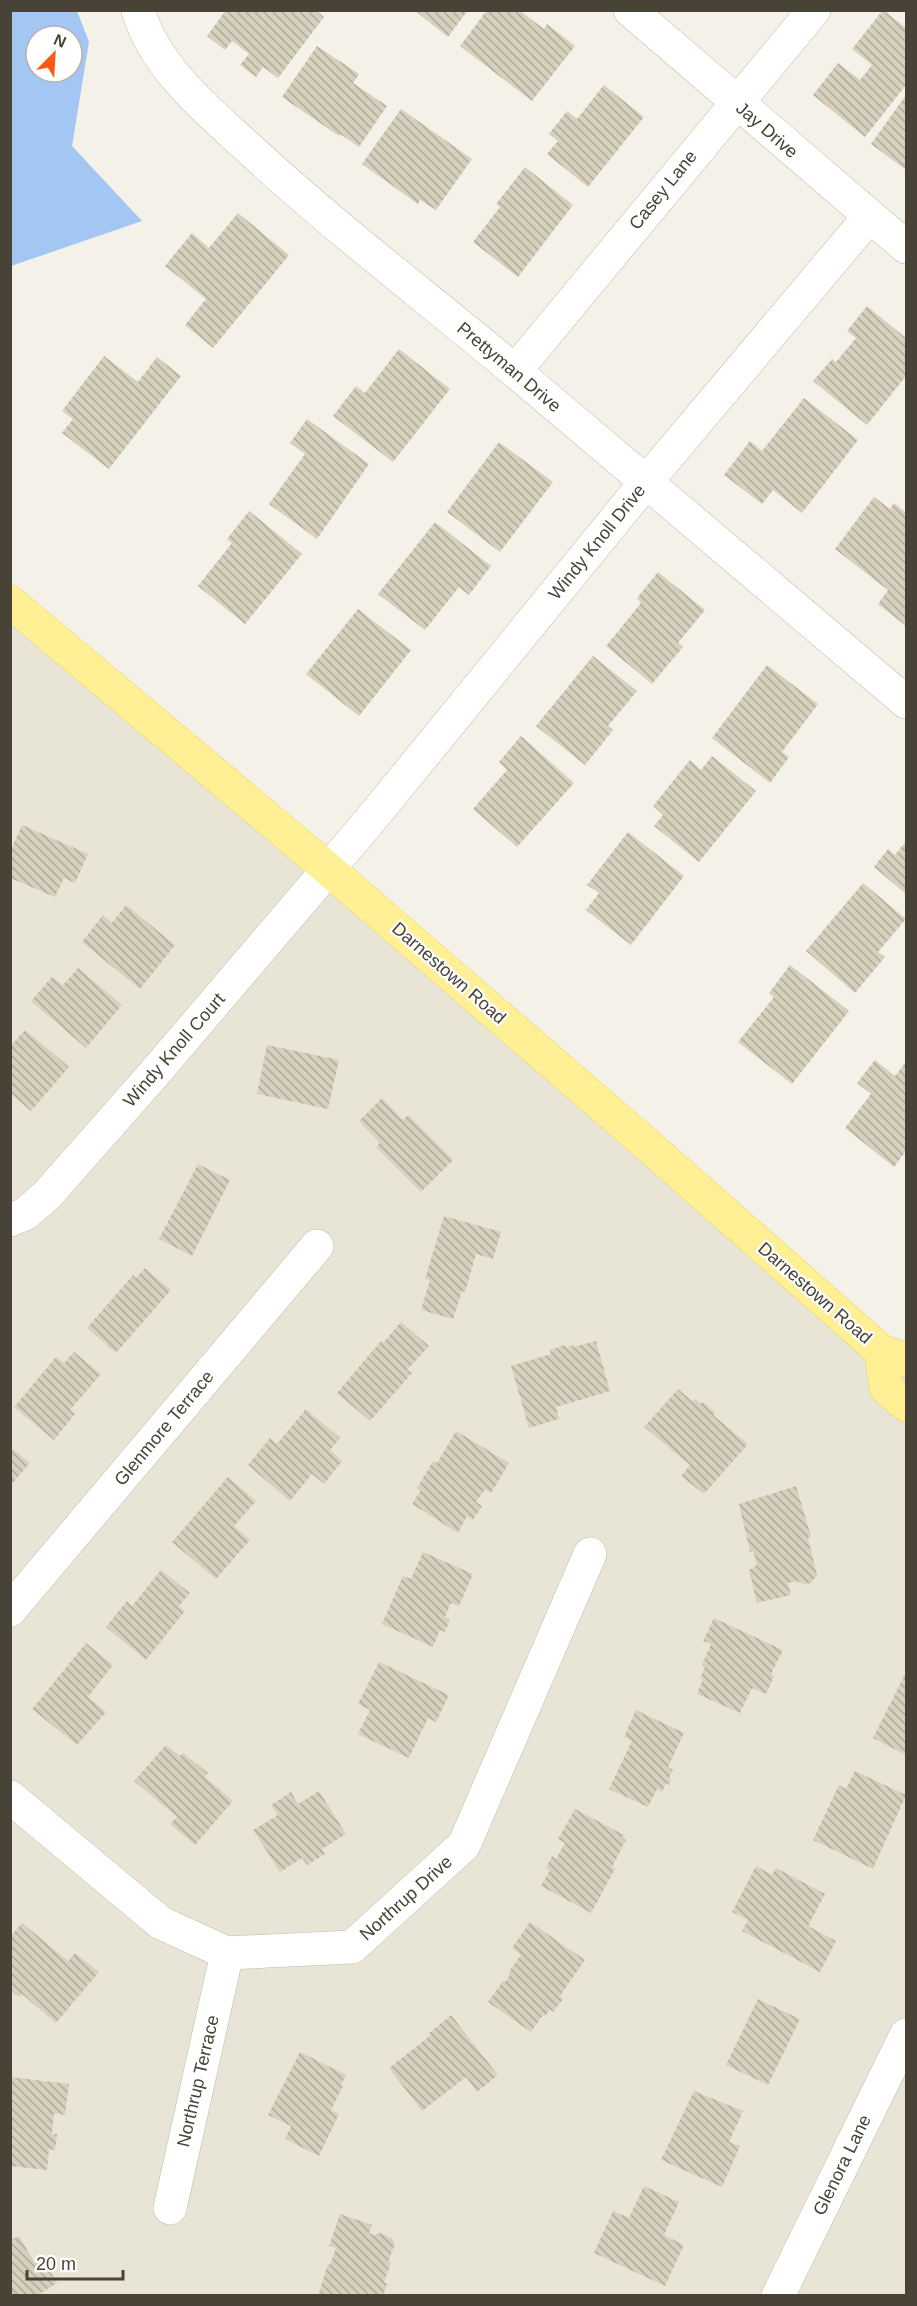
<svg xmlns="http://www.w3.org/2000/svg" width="917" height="2306" font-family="Helvetica,sans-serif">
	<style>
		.residential { fill: #e8e5d6 }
		.water { fill: #a3c6f2; fill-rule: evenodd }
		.building { fill: url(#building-back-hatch) }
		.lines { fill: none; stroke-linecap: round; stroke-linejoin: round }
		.minor-casing { stroke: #c0bbaa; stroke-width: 34 }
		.major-casing { stroke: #e6d263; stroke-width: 34 }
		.minor { stroke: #fff; stroke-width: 33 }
		.major { stroke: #fff096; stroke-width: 33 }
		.labels { text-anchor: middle; stroke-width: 4.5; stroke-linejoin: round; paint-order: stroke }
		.street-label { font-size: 18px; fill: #484336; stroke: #fff }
	</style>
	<defs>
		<pattern id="building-back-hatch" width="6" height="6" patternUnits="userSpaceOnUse" patternTransform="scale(1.5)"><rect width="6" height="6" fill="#d6d0bd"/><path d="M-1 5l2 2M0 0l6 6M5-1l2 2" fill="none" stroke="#b0aa9a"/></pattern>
	</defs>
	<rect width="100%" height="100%" fill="#f4f2e8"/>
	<polygon class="residential" points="10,602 906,1362 906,2295 11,2295"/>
	<path class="water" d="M 10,11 L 77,11 L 89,42 L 72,146 L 142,221 L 11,266 ZM 36,36 L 72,36 L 72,72 L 36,72 Z"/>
	<g class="building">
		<polygon points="226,10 315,10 324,17 278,78 263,67 256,77 240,65 249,54 232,41 225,50 207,36"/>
		<polygon points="414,10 468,10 448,37"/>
		<polygon points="487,10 519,10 544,29 547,24 575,46 532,101 460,46"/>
		<polygon points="883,10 906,28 906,85 865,137 813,95 838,63 860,80 872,65 852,49"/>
		<polygon points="317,46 359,74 353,83 387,106 359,147 340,134 339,136 282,97"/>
		<polygon points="604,85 644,117 588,187 547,154 558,141 549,134 567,111 577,119"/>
		<polygon points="906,95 906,170 871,144"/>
		<polygon points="401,109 472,159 436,210 420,200 418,204 362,164"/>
		<polygon points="525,167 573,205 518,277 473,242 500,207 496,204"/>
		<polygon points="238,213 289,255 213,348 185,325 206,299 165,266 192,233 209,248"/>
		<polygon points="867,306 906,338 906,376 867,425 813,381 832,359 836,362 856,338 847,331"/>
		<polygon points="399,349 450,389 393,462 333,416 356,386 365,393"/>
		<polygon points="104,356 138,382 157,357 181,376 109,469 62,433 73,419 62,411"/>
		<polygon points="804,398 858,440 802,513 773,490 762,504 724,475 750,441 762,451"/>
		<polygon points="307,419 369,464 317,539 269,504 305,454 290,443"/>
		<polygon points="499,442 553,482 500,552 447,512"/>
		<polygon points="874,497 890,509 894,503 906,513 906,626 878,604 888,590 835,549"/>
		<polygon points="249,511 302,554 245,624 198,586 232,543 227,539"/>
		<polygon points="435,522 491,566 469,595 459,587 425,630 378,594"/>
		<polygon points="658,572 705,610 678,643 683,647 652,684 606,646 641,603 637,598"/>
		<polygon points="358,609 411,650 359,716 306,674"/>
		<polygon points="593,656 637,691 608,726 613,730 585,765 536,726"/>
		<polygon points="767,665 818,704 782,752 789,757 770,783 712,738"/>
		<polygon points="521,736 574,783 517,847 473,809 507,770 499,762"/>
		<polygon points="712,756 756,791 699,862 654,826 663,815 653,806 690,760 701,770"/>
		<polygon points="22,825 88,854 75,883 64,878 55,897 10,878 10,852"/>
		<polygon points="628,832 684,876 631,945 586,910 599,893 587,885"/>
		<polygon points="906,841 906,894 874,867 888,849 895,855"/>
		<polygon points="863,883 906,919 878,952 885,957 855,993 806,951"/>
		<polygon points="126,905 175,945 140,989 82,942 103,915 112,923"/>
		<polygon points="790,965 849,1011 792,1084 738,1042 774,997 769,993"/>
		<polygon points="78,968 122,1005 86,1048 31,1001 52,977 63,985"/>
		<polygon points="25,1030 69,1067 31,1111 10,1093 10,1047"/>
		<polygon points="267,1045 339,1060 328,1109 257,1094"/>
		<polygon points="875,1060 895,1076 905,1063 906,1064 906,1151 894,1167 845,1128 871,1094 857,1083"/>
		<polygon points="382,1098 403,1120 408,1115 453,1160 421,1192 376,1147 380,1143 359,1121"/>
		<polygon points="198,1164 230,1180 192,1256 159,1239"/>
		<polygon points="444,1216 501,1232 493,1259 476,1254 465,1292 462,1291 453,1319 421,1310 430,1280 425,1279"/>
		<polygon points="145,1268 171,1290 116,1353 87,1328 133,1275 136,1278"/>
		<polygon points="401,1322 429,1346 407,1370 412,1373 370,1421 337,1393 381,1341 383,1343"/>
		<polygon points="596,1341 610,1391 556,1407 559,1419 529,1428 511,1366 551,1354 550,1350 565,1345 566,1348 573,1345 573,1347"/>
		<polygon points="74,1352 101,1374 70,1410 75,1414 54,1440 14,1407 56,1357 64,1363"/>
		<polygon points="678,1389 692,1401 696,1399 700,1404 703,1402 716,1413 713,1415 748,1444 704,1494 681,1476 690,1465 644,1427"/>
		<polygon points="306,1409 340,1438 330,1450 342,1461 324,1484 312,1474 290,1501 248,1465 270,1438 277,1444"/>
		<polygon points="456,1431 509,1463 491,1493 485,1489 476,1502 482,1506 473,1520 467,1516 458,1533 412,1504 421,1490 417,1488 433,1461 437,1463"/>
		<polygon points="10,1447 30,1463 10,1486"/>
		<polygon points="228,1477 256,1501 234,1526 250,1540 216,1579 172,1542"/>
		<polygon points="796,1486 811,1536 808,1538 817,1575 811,1583 804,1584 797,1581 788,1583 791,1595 757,1603 749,1570 757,1565 753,1551 750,1552 739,1504"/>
		<polygon points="423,1552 473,1574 459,1606 451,1603 445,1617 450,1620 445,1632 440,1630 433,1647 382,1624 403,1576 411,1579"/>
		<polygon points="161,1570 190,1593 179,1606 185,1611 146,1660 106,1627 127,1601 132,1606"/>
		<polygon points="714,1618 783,1650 771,1674 774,1676 766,1694 752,1688 740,1713 697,1694 703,1679 700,1678 705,1667 702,1665 711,1644 703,1641"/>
		<polygon points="86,1643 113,1665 88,1697 106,1712 77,1745 32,1709"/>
		<polygon points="379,1662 449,1695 436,1722 428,1718 409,1758 358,1734 370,1710 358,1704"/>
		<polygon points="904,1676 906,1677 906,1755 873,1738"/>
		<polygon points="636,1710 684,1733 668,1767 673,1770 669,1778 671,1780 669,1785 666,1783 662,1792 657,1789 648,1807 609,1789 632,1741 624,1737"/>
		<polygon points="166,1745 180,1756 183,1753 208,1773 205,1777 233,1801 195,1845 170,1824 177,1817 134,1781"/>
		<polygon points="855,1771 906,1795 873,1869 813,1840 839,1785 846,1789"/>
		<polygon points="319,1791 346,1834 322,1849 325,1854 307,1865 302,1858 280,1872 253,1830 278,1815 271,1805 291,1792 298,1804"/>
		<polygon points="575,1809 624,1835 622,1838 626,1840 612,1867 615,1869 591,1913 541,1886 550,1870 546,1868 552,1856 556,1859 565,1843 558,1839"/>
		<polygon points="756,1866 772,1875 776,1868 825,1894 808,1926 836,1941 820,1972 742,1931 748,1920 732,1912"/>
		<polygon points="530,1922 585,1960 560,1996 563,1999 553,2012 550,2010 545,2016 543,2015 531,2032 488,2002 503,1981 505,1982 510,1975 508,1973 521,1955 512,1948"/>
		<polygon points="22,1923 68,1961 75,1953 99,1972 56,2023 22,1994 19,1997 10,1990 10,1937"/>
		<polygon points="758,1999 800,2019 768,2085 726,2065"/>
		<polygon points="451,2015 498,2075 477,2092 466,2077 422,2111 389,2068 431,2035 429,2033"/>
		<polygon points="300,2052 346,2075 341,2085 343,2086 331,2110 339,2114 319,2156 285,2139 291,2126 268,2115"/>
		<polygon points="10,2077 69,2084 65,2115 54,2113 52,2134 57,2134 55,2150 49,2149 47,2170 10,2166"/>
		<polygon points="694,2091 743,2111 729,2142 740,2146 722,2187 661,2160"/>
		<polygon points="644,2186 679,2202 664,2235 684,2245 665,2286 594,2253 613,2211 629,2218"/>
		<polygon points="340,2214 372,2225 369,2233 374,2235 380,2233 392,2238 395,2244 388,2262 391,2263 384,2282 387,2284 383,2296 318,2296 328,2264 330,2265 336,2248 329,2246"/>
		<polygon points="10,2234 13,2239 19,2236 34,2262 42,2257 57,2283 36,2296 10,2296"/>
	</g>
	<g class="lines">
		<g class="minor-casing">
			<g id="minor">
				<path d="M 138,10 C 156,71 211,113 255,154 C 339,231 429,299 516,372 C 646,481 776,592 906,702"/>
				<polyline points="630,10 906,247"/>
				<polyline points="515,371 814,10"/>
				<polyline points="10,1220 25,1214 47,1195 152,1076 372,818 646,482 869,217"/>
				<polyline points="10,1610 317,1246"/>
				<polyline points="10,1797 161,1923 227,1953 352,1947 464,1845 590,1554"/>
				<polyline points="170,2208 227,1953"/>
				<polyline points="778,2296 906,2035"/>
			</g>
		</g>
		<g class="major-casing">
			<g id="major">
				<polyline points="10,602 328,869 643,1141 881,1351 906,1360"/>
				<polyline points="881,1351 886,1388 906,1405"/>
			</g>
		</g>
		<use href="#minor" class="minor"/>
		<use href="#major" class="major"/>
	</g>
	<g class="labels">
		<g class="street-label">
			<text transform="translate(767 130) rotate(41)" y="6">Jay Drive</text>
			<text transform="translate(663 190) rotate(-51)" y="6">Casey Lane</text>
			<text transform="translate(509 367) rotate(40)" y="6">Prettyman Drive</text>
			<text transform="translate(597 542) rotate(-51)" y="6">Windy Knoll Drive</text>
			<text transform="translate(449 973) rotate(41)" y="6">Darnestown Road</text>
			<text transform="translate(174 1050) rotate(-49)" y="6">Windy Knoll Court</text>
			<text transform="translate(815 1293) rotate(41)" y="6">Darnestown Road</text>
			<text transform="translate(164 1428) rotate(-50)" y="6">Glenmore Terrace</text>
			<text transform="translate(406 1898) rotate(-42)" y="6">Northrup Drive</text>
			<text transform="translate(198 2081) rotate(-77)" y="6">Northrup Terrace</text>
			<text transform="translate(842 2165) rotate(-64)" y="6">Glenora Lane</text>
		</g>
	</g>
	<rect width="917" height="2306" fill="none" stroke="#484336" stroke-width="24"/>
	<g transform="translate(54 54) rotate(24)"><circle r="28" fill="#ffffff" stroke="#b6b4af" stroke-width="1.5"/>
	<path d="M0-4.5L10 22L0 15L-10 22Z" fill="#fe5915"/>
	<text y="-9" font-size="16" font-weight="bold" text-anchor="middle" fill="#484336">N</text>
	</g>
	<path d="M27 2270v9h96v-9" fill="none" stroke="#484336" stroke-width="3"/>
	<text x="36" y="2270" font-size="18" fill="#484336" stroke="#ffffff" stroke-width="4.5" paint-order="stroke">20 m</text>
</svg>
